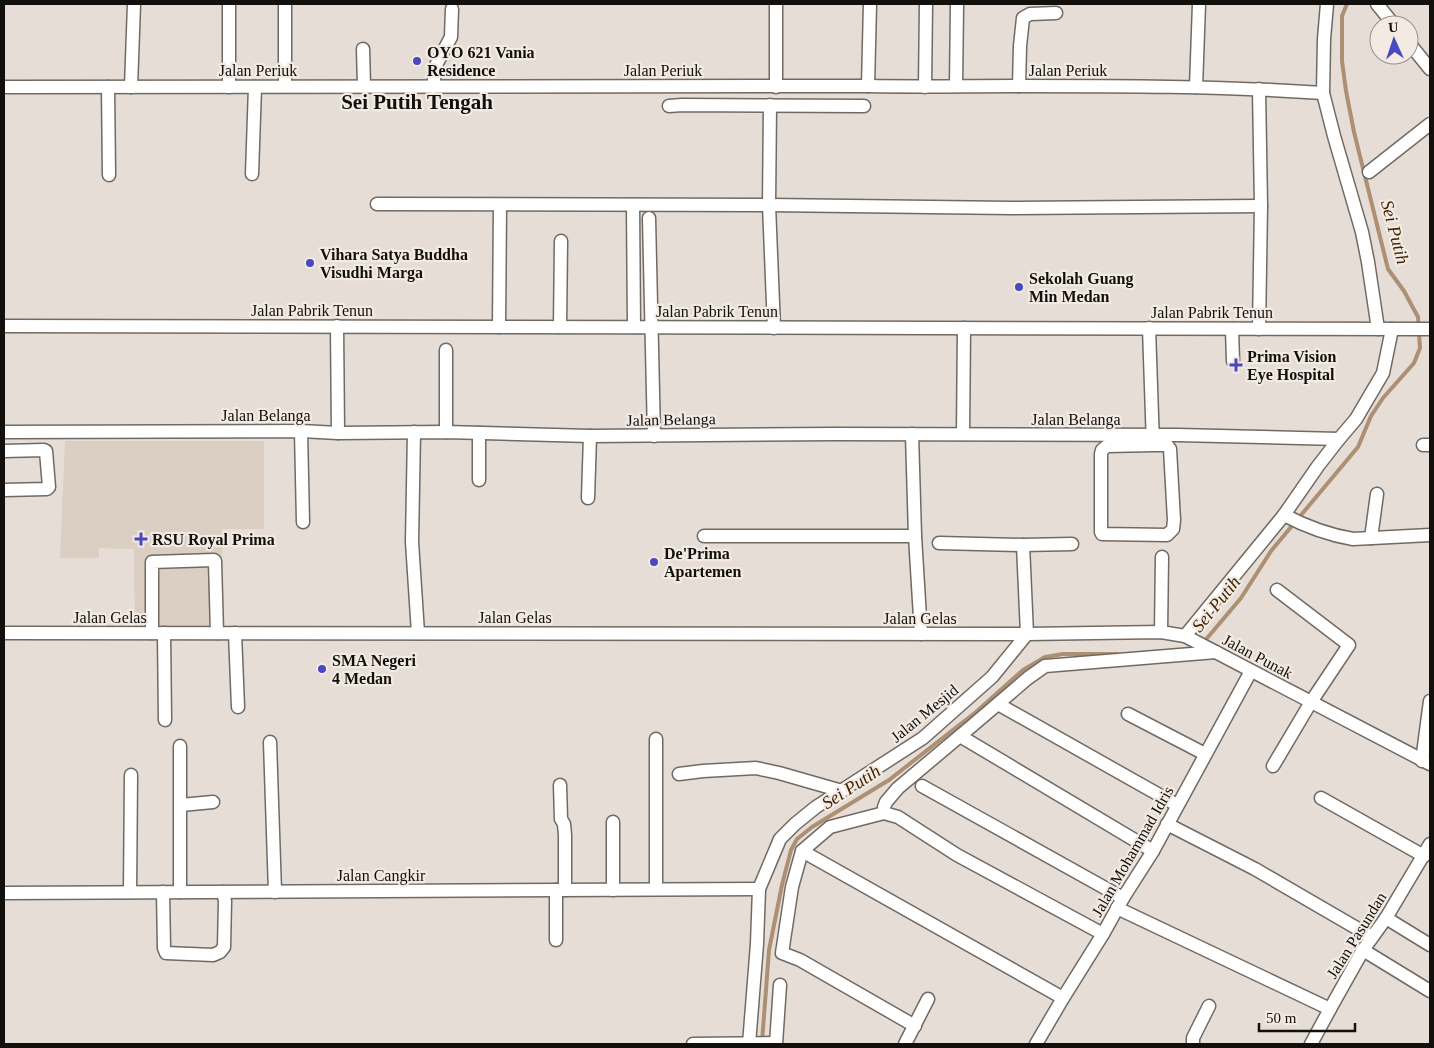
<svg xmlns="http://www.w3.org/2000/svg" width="1434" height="1048" font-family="'Times New Roman',serif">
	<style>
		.built { fill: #dbcec2 }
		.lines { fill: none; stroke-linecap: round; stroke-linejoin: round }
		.stream { stroke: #ad9073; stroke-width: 4 }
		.minor-casing { stroke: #706a64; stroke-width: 15 }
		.minor { stroke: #fff; stroke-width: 12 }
		.poi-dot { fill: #474abf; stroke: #f2eae3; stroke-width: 2 }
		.labels { text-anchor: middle; stroke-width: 4.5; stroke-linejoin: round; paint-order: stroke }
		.poi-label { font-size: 16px; font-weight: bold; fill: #12100d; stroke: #f2eae3; text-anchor: start }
		.street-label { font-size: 16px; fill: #12100d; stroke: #f2eae3 }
		.water-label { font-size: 18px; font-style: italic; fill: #412300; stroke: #f2eae3 }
		.district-label { font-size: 21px; font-weight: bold; fill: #12100d; stroke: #f2eae3 }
	</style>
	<rect width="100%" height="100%" fill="#e5ddd6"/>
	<polygon class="built" points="65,441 264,441 264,529 222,529 223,628 135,629 134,549 99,548 99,558 60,558"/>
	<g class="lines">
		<g class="stream">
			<polyline points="1203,643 1241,598 1271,551 1358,447 1371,416 1383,398 1414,363 1420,348 1418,317 1404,291 1388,269 1354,132 1346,91 1342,61 1342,16 1347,4"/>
			<polyline points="762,1042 769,950 782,885 791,850 797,839 812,827 889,780 976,712 1023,670 1045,657 1063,654 1117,654"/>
		</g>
		<g class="minor-casing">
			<g id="minor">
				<polyline points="229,4 229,87"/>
				<polyline points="285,4 285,86"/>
				<polyline points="776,4 776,87"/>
				<polyline points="1327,4 1324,39 1323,93 1334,136 1362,232 1368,262 1378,329"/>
				<polyline points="1377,4 1394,25"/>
				<polyline points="1409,43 1430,69"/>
				<polyline points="363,49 364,86"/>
				<polyline points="868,86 870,4"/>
				<polyline points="956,86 957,4"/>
				<polyline points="1019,86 1020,46 1023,18 1030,14 1056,13"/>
				<path d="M 4,87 L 868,86 C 918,87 967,86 1016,86 C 1118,86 1221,86 1323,93"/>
				<polyline points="108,87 109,175"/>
				<polyline points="131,87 134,4"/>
				<polyline points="433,87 436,65 451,37 452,9"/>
				<polyline points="925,87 926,4"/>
				<polyline points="1196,87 1199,4"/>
				<polyline points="770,105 769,205 774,328"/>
				<polyline points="669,106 682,105 864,106"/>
				<polyline points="1369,172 1430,124"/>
				<polyline points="252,174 255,87"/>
				<polyline points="377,204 769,205 1011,208 1261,206"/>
				<polyline points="633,205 634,327"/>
				<polyline points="649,218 654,436"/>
				<polyline points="4,326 1430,329"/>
				<polyline points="337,326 338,433"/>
				<polyline points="499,327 500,205"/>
				<polyline points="560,327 561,241"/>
				<polyline points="1149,328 1153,445 1107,446 1102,450 1101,454 1101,532 1102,534 1167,535 1173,529 1174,520 1170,449 1167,445 1153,445"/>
				<polyline points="1232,329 1233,361"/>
				<polyline points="1259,329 1261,206 1259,89"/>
				<polyline points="301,431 303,522"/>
				<polyline points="4,432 301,431 338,433 446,432 590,436 833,434 1178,435 1339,439"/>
				<polyline points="414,432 412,542 418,633"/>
				<polyline points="446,432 446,350"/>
				<polyline points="479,433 479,480"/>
				<polyline points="912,434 915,536 921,634"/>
				<polyline points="963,434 964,328"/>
				<polyline points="1423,445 1430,445"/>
				<polyline points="4,451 44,450 46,451 49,487 47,489 4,490"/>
				<polyline points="588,498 590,436"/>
				<path d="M 1284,515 C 1305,526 1329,535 1353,539 L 1430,535"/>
				<polyline points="704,536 915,536"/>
				<polyline points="1371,538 1377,494"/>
				<polyline points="939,543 1023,545 1072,544"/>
				<polyline points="1023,545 1027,634"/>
				<polyline points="1161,632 1162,557"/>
				<polyline points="4,633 1027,634 1161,632 1185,636 1430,764"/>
				<polyline points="152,633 152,562 214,560 215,561 217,633"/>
				<polyline points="164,633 165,720"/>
				<polyline points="235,633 238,707"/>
				<polyline points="1185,636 1284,515 1318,466 1339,439 1356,419 1383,373 1392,329"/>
				<polyline points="998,704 1177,805"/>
				<polyline points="1128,714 1205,754"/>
				<polyline points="960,736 1153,851"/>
				<polyline points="656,739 656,889"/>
				<polyline points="270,742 275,892"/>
				<polyline points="1422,761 1430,701"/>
				<polyline points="1273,766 1311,702 1349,645 1277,590"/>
				<polyline points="679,774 703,771 756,768 779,773 842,791"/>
				<polyline points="560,785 561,819 564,824 565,835 565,890"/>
				<polyline points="922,786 1123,898"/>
				<polyline points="1321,798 1424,856"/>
				<polyline points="181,805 213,802"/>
				<polyline points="884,813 884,807 886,802 898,788 973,725 1028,678 1045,666 1216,652"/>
				<polyline points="1167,824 1255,869 1372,937"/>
				<polyline points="802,851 1063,998"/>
				<polyline points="556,890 556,940"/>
				<polyline points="613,890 613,822"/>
				<polyline points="130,892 131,775"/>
				<polyline points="163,892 164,948 166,953 213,955 220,952 224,947 225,901 223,892"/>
				<polyline points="180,892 180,746"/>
				<polyline points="4,893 759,889"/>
				<polyline points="1117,908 1330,1009"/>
				<polyline points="1386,918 1430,945"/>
				<polyline points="1363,950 1430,991"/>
				<polyline points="915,1026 800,960 782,953 792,887 802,851 830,827 884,813 898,817 957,855 1103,934"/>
				<polyline points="693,1044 776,1043"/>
				<polyline points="749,1044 757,944 759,889 780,839 795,824 816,807 923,738 992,677 1027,634"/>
				<polyline points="776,1044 780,985"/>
				<polyline points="905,1044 928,999"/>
				<polyline points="1036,1044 1063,998 1103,934 1123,898 1153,851 1251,671"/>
				<polyline points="1193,1044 1193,1038 1209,1006"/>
				<polyline points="1311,1044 1330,1009 1363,950 1386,918 1430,844"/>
			</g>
		</g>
		<use href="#minor" class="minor"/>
	</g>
	<g class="poi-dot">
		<circle cx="417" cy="61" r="5"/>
		<circle cx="310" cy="263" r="5"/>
		<circle cx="1019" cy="287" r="5"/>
		<path d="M1233.5 357.5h5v5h5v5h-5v5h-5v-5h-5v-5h5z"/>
		<path d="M138.5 531.5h5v5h5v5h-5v5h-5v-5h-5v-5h5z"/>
		<circle cx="654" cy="562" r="5"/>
		<circle cx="322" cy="669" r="5"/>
	</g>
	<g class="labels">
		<g class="poi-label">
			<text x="427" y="58">OYO 621 Vania<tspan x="427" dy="18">Residence</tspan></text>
			<text x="320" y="260">Vihara Satya Buddha<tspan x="320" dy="18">Visudhi Marga</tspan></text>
			<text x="1029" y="284">Sekolah Guang<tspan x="1029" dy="18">Min Medan</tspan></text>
			<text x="1247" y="362">Prima Vision<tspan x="1247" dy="18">Eye Hospital</tspan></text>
			<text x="152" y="545">RSU Royal Prima</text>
			<text x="664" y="559">De'Prima<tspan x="664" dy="18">Apartemen</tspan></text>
			<text x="332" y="666">SMA Negeri<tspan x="332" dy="18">4 Medan</tspan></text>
		</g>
		<g class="street-label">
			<text x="258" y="76">Jalan Periuk</text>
			<text x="663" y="76">Jalan Periuk</text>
			<text x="1068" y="76">Jalan Periuk</text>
			<text x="312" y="316">Jalan Pabrik Tenun</text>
			<text x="717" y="317">Jalan Pabrik Tenun</text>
			<text x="1212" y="318">Jalan Pabrik Tenun</text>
			<text x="266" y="421">Jalan Belanga</text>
			<text transform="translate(671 419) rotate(-1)" y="6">Jalan Belanga</text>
			<text x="1076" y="425">Jalan Belanga</text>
			<text x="110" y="623">Jalan Gelas</text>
			<text x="515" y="623">Jalan Gelas</text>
			<text x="920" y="624">Jalan Gelas</text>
			<text transform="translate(1258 656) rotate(28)" y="6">Jalan Punak</text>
			<text transform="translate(924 713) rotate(-39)" y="6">Jalan Mesjid</text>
			<text transform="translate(1132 851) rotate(-60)" y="6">Jalan Mohammad Idris</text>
			<text x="381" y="881">Jalan Cangkir</text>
			<text transform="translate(1356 935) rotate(-58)" y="6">Jalan Pasundan</text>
		</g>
		<g class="water-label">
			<text transform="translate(1395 232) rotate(75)" y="6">Sei Putih</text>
			<text transform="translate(1216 604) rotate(-51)" y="6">Sei Putih</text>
			<text transform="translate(851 787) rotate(-33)" y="6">Sei Putih</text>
		</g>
		<g class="district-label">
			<text x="417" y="109">Sei Putih Tengah</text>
		</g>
	</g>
	<rect width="1434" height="1048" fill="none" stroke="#12100d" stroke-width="10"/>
	<g transform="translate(1394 40) rotate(357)"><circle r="24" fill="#f2eae3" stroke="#98938d"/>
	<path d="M0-4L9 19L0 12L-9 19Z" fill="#474abf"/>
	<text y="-8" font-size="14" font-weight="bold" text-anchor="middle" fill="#12100d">U</text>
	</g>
	<path d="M1259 1023v8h96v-8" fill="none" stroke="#12100d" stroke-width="2.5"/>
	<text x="1266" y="1023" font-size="15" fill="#12100d" stroke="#f2eae3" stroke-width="4" paint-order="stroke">50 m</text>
</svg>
